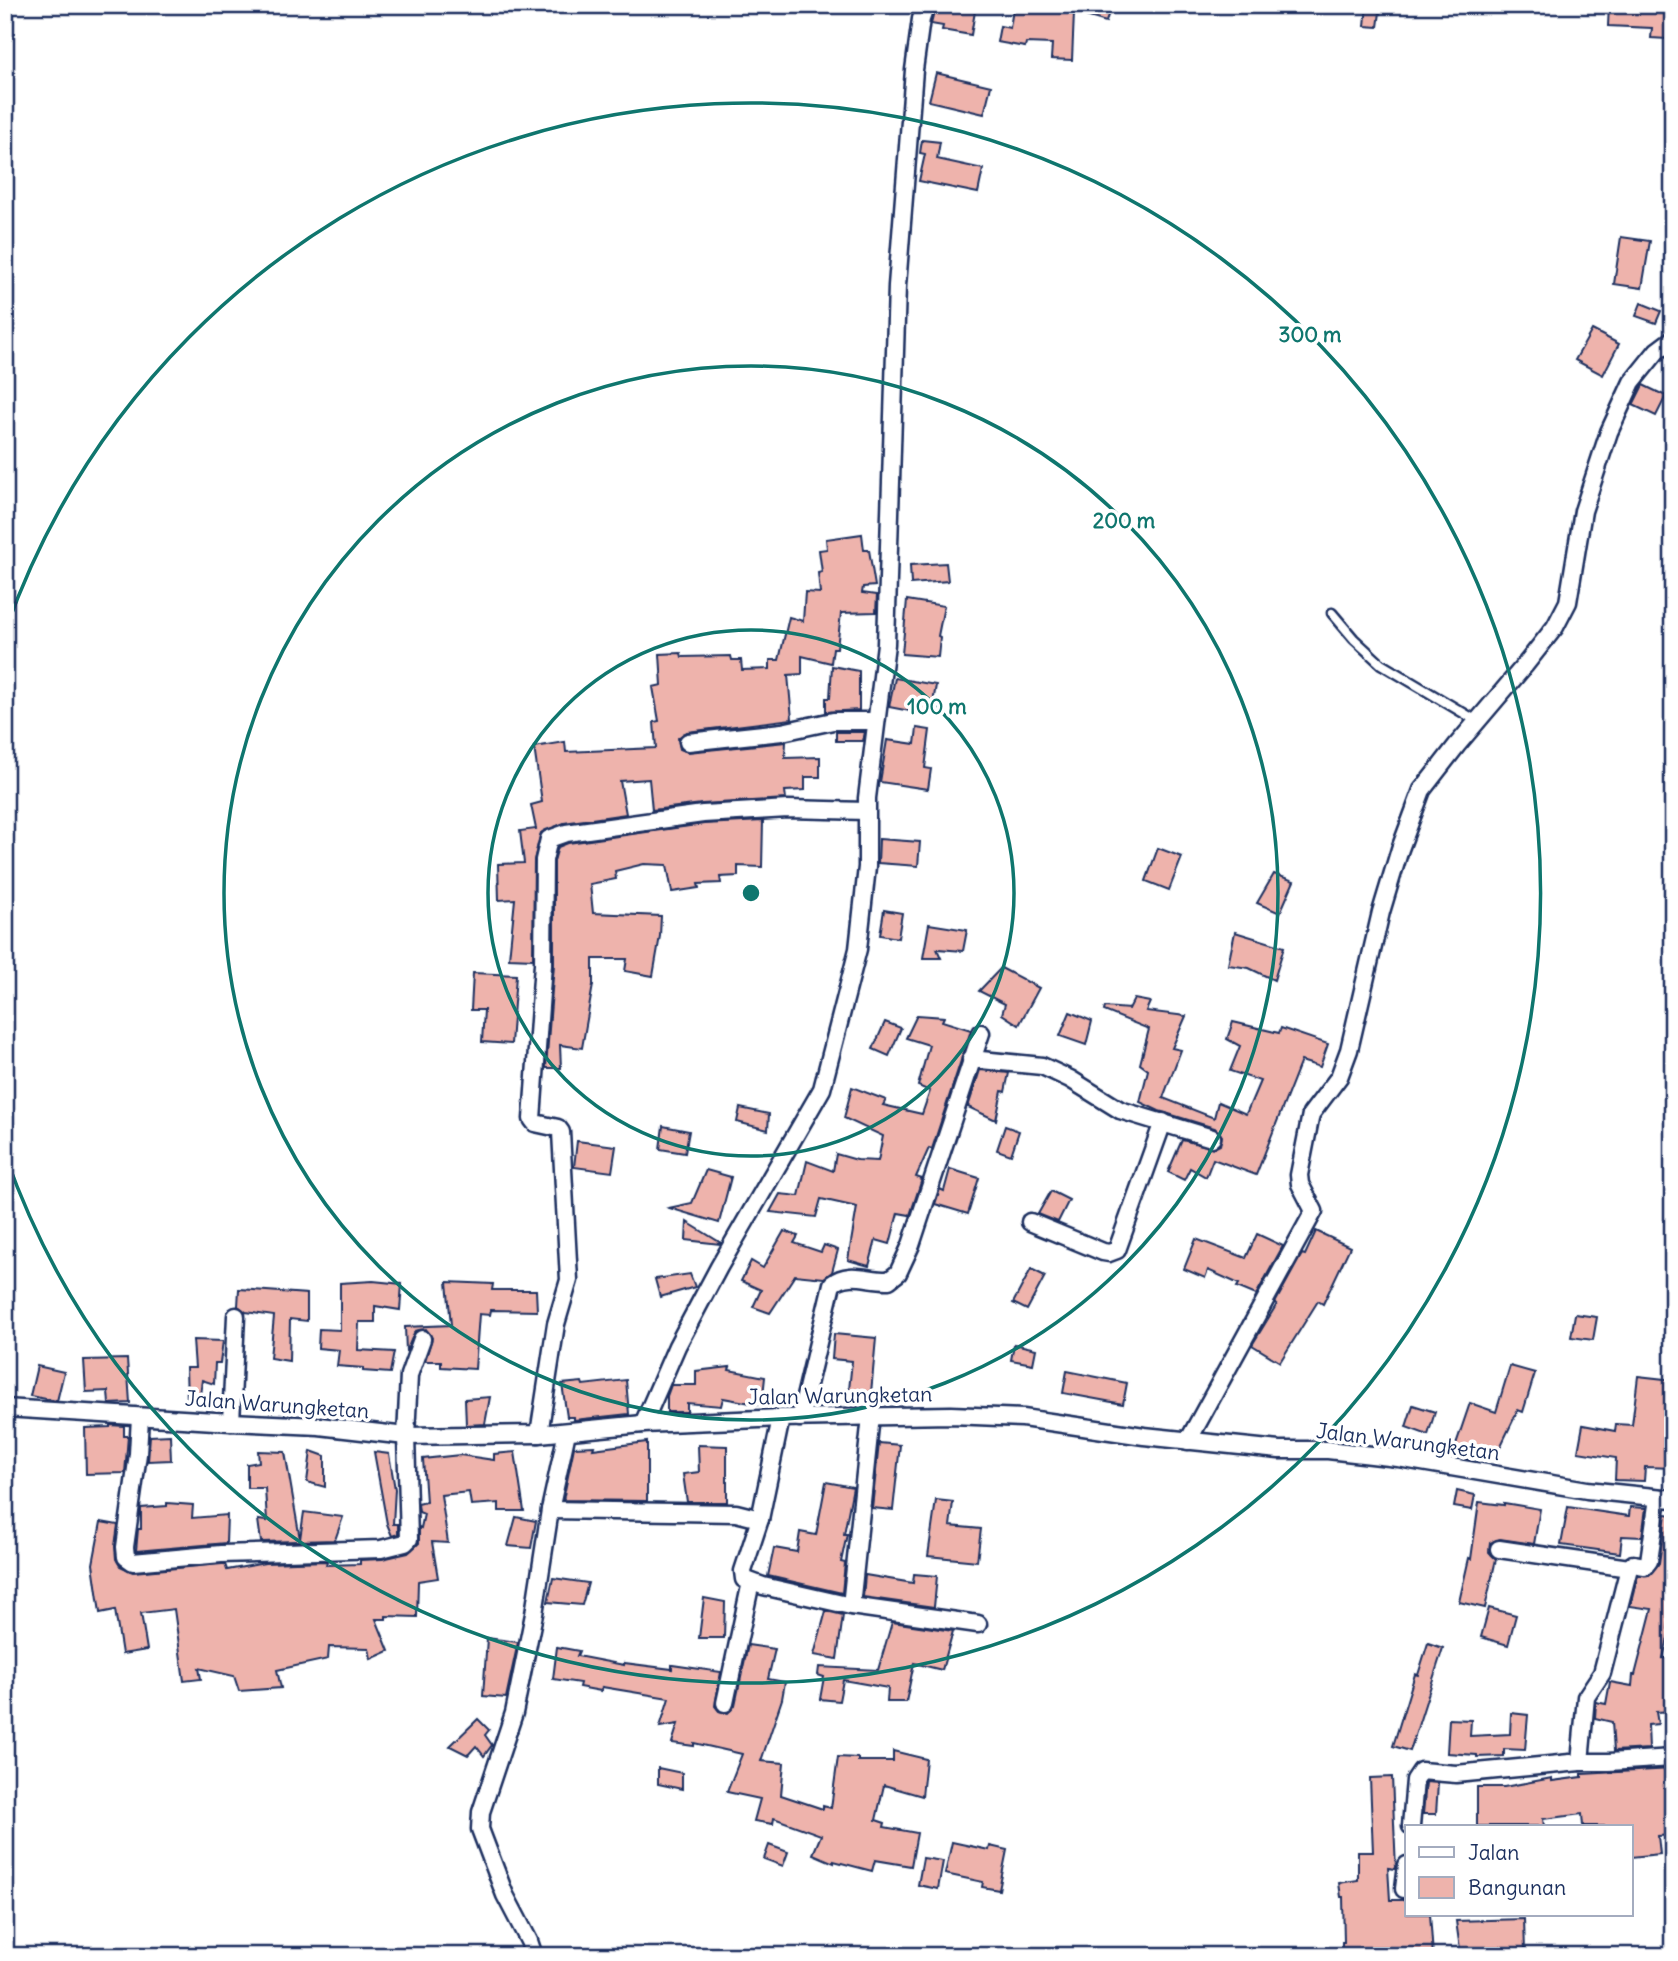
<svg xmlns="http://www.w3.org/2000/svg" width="1678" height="1961" font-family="Delius,sans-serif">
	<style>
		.building { fill: #eeb3ac; stroke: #1b2f5e; stroke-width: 2 }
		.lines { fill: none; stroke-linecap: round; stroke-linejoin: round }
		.lane-casing { stroke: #1b2f5e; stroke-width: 13 }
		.street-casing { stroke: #1b2f5e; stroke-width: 21 }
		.lane { stroke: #fff; stroke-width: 8 }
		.street { stroke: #fff; stroke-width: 16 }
		.ring { fill: none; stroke: #0f766e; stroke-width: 3.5 }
		.labels { text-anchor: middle; stroke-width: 7; stroke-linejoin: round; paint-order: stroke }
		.street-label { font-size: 21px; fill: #1b2f5e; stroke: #fff }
		.centre { fill: #0f766e; stroke: #fff; stroke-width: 3.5 }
		.ring-label { font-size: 21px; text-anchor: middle; font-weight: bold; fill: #0f766e; stroke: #fff; stroke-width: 7; stroke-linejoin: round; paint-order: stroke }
	</style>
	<rect width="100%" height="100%" fill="#fff"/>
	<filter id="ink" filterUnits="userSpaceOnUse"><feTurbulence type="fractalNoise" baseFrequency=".0143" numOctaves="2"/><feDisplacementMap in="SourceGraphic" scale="14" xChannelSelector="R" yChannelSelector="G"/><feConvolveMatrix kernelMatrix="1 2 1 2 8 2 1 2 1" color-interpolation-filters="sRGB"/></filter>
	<g filter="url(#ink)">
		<g class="building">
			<polygon points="936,5 976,5 971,35 942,30 943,26 931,24"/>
			<polygon points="1062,5 1111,5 1106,22 1062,9"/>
			<polygon points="1367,5 1381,5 1378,27 1365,26"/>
			<polygon points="1609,5 1673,5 1673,20 1669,20 1667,39 1651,38 1652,28 1608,26"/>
			<polygon points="1013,9 1074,13 1072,60 1051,59 1052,44 1026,43 1025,47 997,42 1000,26 1010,28"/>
			<polygon points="936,73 991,86 984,114 929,101"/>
			<polygon points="922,140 940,142 937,159 983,169 978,193 919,181 925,154 920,153"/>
			<polygon points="1621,237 1650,241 1642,288 1614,284"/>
			<polygon points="1641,303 1661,311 1656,323 1636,316"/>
			<polygon points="1592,330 1619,344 1603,375 1575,360"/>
			<polygon points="1643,385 1666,396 1656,416 1633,405"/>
			<polygon points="862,534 864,550 869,550 875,586 863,587 862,593 877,595 876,612 841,613 837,648 833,648 831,663 802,656 802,674 788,675 792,719 687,732 678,738 680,749 688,752 786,742 785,758 820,757 820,777 805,777 805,790 785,791 786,799 702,804 652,810 649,779 620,781 626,814 564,823 541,833 534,860 533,959 509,958 515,899 499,900 498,864 524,863 520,831 536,829 531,805 542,802 534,747 565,742 566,752 656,748 654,722 659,721 653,687 662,685 660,654 681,653 682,657 731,656 732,660 741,660 742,670 770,669 770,660 779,660 789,617 803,621 805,592 820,593 818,573 822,572 819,550 827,549 826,539"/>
			<polygon points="946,563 948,581 911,584 910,565"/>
			<polygon points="907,600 944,606 938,636 940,637 938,657 902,654"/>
			<polygon points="832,666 859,671 859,710 826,712 826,698 830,698"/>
			<polygon points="895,678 936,685 931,715 889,707"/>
			<polygon points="917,728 930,730 925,768 931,769 928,789 880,782 887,740 915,744"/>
			<polygon points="836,732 865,732 863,741 836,741"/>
			<polygon points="763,821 762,867 738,866 738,876 720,877 721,883 698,884 699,888 672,892 667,865 644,864 615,871 616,879 590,884 593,913 661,916 660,936 653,976 625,971 627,959 593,959 593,985 582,1048 560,1045 561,1068 546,1068 554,964 554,861 558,847 568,843 704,824"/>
			<polygon points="879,839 920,842 918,866 878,863"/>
			<polygon points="1158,848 1182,857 1169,890 1146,881"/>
			<polygon points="1274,874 1294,881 1280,913 1257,903"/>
			<polygon points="884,910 902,913 898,938 880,935"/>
			<polygon points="929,924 967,930 963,951 937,949 941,958 923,958"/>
			<polygon points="1235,932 1284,947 1274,980 1249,968 1228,965"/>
			<polygon points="1001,968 1039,988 1019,1025 1002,1014 1005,1004 979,991"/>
			<polygon points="473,973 516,975 511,1044 482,1042 484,1010 471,1010"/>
			<polygon points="1134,999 1150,1002 1146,1011 1186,1016 1172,1048 1181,1050 1163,1098 1214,1118 1218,1102 1246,1114 1260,1081 1230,1071 1240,1046 1227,1039 1233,1022 1279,1033 1281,1028 1328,1044 1320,1067 1301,1061 1256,1175 1213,1159 1206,1177 1190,1168 1184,1180 1168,1172 1182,1140 1214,1148 1220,1145 1222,1136 1215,1128 1159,1111 1140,1102 1148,1070 1140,1064 1149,1029 1104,1011 1105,1007 1129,1009"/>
			<polygon points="1070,1012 1092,1021 1086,1045 1060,1036"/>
			<polygon points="917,1015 944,1017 942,1021 971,1030 932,1149 929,1148 916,1177 922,1179 910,1215 898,1213 890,1244 876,1240 869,1266 848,1260 857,1207 821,1199 816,1217 770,1212 780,1194 799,1196 807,1161 833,1171 836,1154 857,1160 878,1161 883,1136 844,1118 852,1087 886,1100 883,1105 922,1114 930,1091 918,1086 929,1045 906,1038"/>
			<polygon points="885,1022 901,1028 889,1056 873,1049"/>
			<polygon points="980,1070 1009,1073 1005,1092 1002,1091 996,1120 968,1107"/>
			<polygon points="740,1108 769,1114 768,1130 737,1122"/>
			<polygon points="663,1126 689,1131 685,1153 660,1149"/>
			<polygon points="1005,1126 1019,1131 1011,1155 997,1150"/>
			<polygon points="577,1141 616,1146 612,1172 574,1167"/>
			<polygon points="950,1169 979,1178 968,1214 935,1204 940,1189 944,1191"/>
			<polygon points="706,1170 731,1177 719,1223 669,1208 692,1203"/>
			<polygon points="1051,1191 1069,1200 1058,1222 1038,1214"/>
			<polygon points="687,1222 721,1243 720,1244 686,1240"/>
			<polygon points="784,1231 798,1236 794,1243 821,1252 824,1245 838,1250 832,1272 824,1278 795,1275 770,1313 753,1307 761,1290 741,1281 751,1261 763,1268"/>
			<polygon points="1316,1231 1350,1247 1323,1304 1318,1301 1280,1362 1252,1345 1277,1304 1275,1303 1302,1254 1305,1255"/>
			<polygon points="1257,1234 1283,1246 1256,1295 1237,1287 1239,1284 1208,1270 1205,1278 1184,1269 1196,1239 1246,1258"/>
			<polygon points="1031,1269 1045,1276 1027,1310 1013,1303"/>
			<polygon points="690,1274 695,1287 660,1297 655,1279"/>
			<polygon points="373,1281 402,1284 400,1310 375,1306 375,1322 359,1322 358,1350 394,1352 390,1373 363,1371 363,1368 337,1366 339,1350 318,1348 319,1329 340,1330 340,1283"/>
			<polygon points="447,1282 493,1284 492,1290 536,1290 537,1311 491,1310 490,1315 479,1314 475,1369 441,1367 441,1361 425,1361 432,1338 426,1329 415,1331 406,1352 405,1327 451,1325"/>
			<polygon points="239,1289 307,1294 307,1321 290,1319 289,1361 270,1358 274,1316 246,1312 238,1306"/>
			<polygon points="1575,1314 1597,1317 1593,1340 1571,1337"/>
			<polygon points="834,1334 876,1338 871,1393 849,1390 852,1361 832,1359"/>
			<polygon points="193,1340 223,1341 220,1363 215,1363 214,1384 202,1380 199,1402 187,1400 186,1368 195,1368"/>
			<polygon points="1014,1344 1036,1349 1033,1364 1011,1360"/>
			<polygon points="127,1359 130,1403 109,1404 108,1391 86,1392 84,1360"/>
			<polygon points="37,1366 64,1372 57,1401 30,1396"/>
			<polygon points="1510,1366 1535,1373 1523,1412 1518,1410 1496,1456 1477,1447 1473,1460 1452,1456 1470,1403 1496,1412"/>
			<polygon points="730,1367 729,1370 765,1377 762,1405 723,1398 721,1406 687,1403 687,1412 667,1412 667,1396 671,1385 696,1385 696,1371"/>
			<polygon points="1067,1371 1127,1383 1123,1404 1063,1393"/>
			<polygon points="1638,1376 1673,1380 1673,1468 1645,1467 1644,1481 1615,1480 1616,1458 1578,1452 1583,1425 1615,1431 1616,1424 1632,1425"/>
			<polygon points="626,1380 629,1414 574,1420 574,1417 567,1417 562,1384 582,1382 583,1385"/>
			<polygon points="490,1397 485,1424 466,1425 465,1399"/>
			<polygon points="1413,1405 1435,1412 1428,1435 1406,1427"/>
			<polygon points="110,1425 124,1426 124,1436 128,1436 125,1473 86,1474 85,1428 110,1427"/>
			<polygon points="170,1435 171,1460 148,1461 150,1436"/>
			<polygon points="647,1442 647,1501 563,1500 574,1447 594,1446 593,1449"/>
			<polygon points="879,1443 900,1445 893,1510 872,1508"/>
			<polygon points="698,1445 727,1446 727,1502 687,1502 683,1474 699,1472"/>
			<polygon points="258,1451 285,1452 300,1539 304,1512 343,1517 335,1540 261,1542 258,1520 267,1521 265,1488 247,1488 247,1464 259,1462"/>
			<polygon points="311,1451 325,1456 325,1487 307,1482"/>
			<polygon points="374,1452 389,1454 395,1489 393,1524 398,1524 398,1534 392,1536 387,1524"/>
			<polygon points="515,1452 524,1511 499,1511 499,1503 471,1505 469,1492 441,1495 448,1543 432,1542 438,1578 418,1581 417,1617 386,1616 386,1619 376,1619 389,1651 371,1659 369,1648 329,1647 328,1659 277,1670 281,1688 239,1691 234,1676 199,1668 201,1679 184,1681 174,1609 141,1613 147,1650 122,1654 115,1610 100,1613 93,1564 101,1522 118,1525 115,1546 116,1559 120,1566 133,1572 222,1564 225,1564 227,1570 265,1563 327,1561 326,1565 360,1564 360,1560 382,1559 408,1553 419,1543 419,1527 421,1528 424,1514 419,1512 418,1504 426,1502 423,1459 460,1455 494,1460 494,1454"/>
			<polygon points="826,1482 853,1487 844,1534 847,1534 841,1562 845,1563 842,1593 768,1576 774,1548 797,1552 800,1532 816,1535"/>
			<polygon points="1457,1491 1475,1495 1472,1510 1454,1507"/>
			<polygon points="936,1500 953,1502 950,1526 981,1529 977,1561 928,1556"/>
			<polygon points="1479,1502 1504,1505 1504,1503 1540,1509 1534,1544 1500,1539 1490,1543 1489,1552 1496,1559 1485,1608 1459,1602 1469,1558 1471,1559"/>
			<polygon points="167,1503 193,1505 192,1518 227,1515 226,1543 136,1551 138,1529 141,1529 141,1508 167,1506"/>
			<polygon points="1568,1507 1629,1516 1630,1507 1646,1508 1642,1537 1622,1536 1620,1553 1561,1545"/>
			<polygon points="1666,1514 1673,1515 1673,1589 1668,1629 1670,1630 1663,1658 1673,1658 1673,1711 1656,1712 1658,1724 1648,1725 1649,1749 1614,1751 1612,1722 1595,1718 1596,1702 1606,1704 1610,1682 1632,1686 1633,1675 1635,1675 1652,1609 1630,1606 1638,1575 1649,1575 1659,1563"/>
			<polygon points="516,1517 536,1521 531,1548 508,1546"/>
			<polygon points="914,1574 937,1576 934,1607 863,1597 865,1575 913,1583"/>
			<polygon points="553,1578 588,1583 582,1605 548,1602"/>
			<polygon points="704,1598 725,1602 724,1638 699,1638"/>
			<polygon points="1489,1608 1516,1615 1508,1645 1481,1637"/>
			<polygon points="826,1611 843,1615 837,1659 814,1655"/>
			<polygon points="892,1622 953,1631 942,1670 914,1663 906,1702 887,1702 888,1688 843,1680 839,1701 820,1699 824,1677 818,1675 819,1667 878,1670"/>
			<polygon points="487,1638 518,1642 506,1698 483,1696"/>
			<polygon points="1428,1643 1443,1648 1410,1751 1393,1746 1415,1674 1418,1675"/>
			<polygon points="748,1645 775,1649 768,1679 785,1682 782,1699 761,1761 784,1763 781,1795 823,1809 823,1806 831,1808 838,1757 858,1758 858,1761 893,1761 893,1751 926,1759 922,1796 884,1785 876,1820 885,1823 884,1827 917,1833 911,1866 875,1860 872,1871 834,1861 834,1863 813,1854 821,1835 774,1818 773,1824 754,1821 760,1799 727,1792 742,1754 694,1743 694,1746 672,1743 678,1724 660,1727 669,1698 602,1687 601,1691 579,1687 580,1683 553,1679 557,1647 579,1651 577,1656 624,1665 624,1663 672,1669 672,1665 721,1672 715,1706 719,1711 728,1713 735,1705"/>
			<polygon points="1511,1713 1528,1715 1525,1750 1504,1749 1504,1756 1477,1757 1477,1755 1447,1753 1449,1719 1471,1720 1470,1736 1510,1734"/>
			<polygon points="478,1719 489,1730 485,1735 492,1745 484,1756 476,1746 468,1755 450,1746"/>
			<polygon points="658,1768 682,1773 682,1789 658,1784"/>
			<polygon points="1673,1769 1673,1835 1658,1836 1660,1854 1631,1857 1631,1826 1583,1826 1582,1814 1543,1819 1544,1826 1477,1826 1477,1787 1504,1787 1552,1778 1552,1781 1582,1777 1582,1774"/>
			<polygon points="1392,1777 1396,1869 1388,1868 1390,1900 1407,1900 1407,1914 1430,1914 1433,1956 1342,1956 1342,1942 1344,1942 1343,1897 1341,1897 1339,1883 1358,1880 1358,1852 1373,1852 1370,1778"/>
			<polygon points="1426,1782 1438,1783 1436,1814 1423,1814"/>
			<polygon points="952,1842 989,1850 990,1846 1007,1850 999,1890 982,1887 983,1882 945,1874"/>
			<polygon points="769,1845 788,1852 783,1866 764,1859"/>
			<polygon points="923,1858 943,1861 938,1889 918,1885"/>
			<polygon points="1524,1919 1525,1952 1479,1953 1479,1956 1461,1956 1456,1921"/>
		</g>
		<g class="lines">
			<g class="lane-casing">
				<polyline id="lane" points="1332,613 1354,639 1381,664 1477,721"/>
			</g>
			<g class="street-casing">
				<g id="street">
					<polyline points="688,742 782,732 833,721 876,721"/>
					<polyline points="971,1059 1042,1066 1070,1079 1120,1110 1212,1138"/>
					<polyline points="1030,1222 1103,1252 1109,1253 1117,1250 1163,1122"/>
					<polyline points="5,1408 231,1422 319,1426 406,1436 539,1434 643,1424 781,1418 951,1415 1023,1418 1144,1436 1279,1450 1328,1450 1398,1458 1587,1490 1673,1499"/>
					<polyline points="140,1417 138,1454 125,1547 126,1557 133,1562 221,1554 381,1549 405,1543 409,1539 406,1436 409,1375 422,1339"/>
					<polyline points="781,1418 760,1519 743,1571 744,1579 763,1586 851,1606 978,1624"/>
					<path d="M 800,1418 L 832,1284 C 849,1270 869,1281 889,1280 L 898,1273 L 911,1245 L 981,1033"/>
					<polyline points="231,1422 236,1316"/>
					<polyline points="643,1424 677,1346 719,1267 822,1089 858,949 867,867 867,798 886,644 897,286 914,70 921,19 926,5"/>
					<polyline points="539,1434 556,1324 569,1280 561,1132 558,1128 535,1123 532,1119 543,964 544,860 549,839 566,833 703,814 788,809 866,811"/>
					<polyline points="1188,1441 1314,1211 1300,1184 1299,1175 1311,1114 1339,1077 1349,1050 1381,912 1400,849 1422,790 1457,745 1525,665 1555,627 1568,602 1583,511 1609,432 1632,382 1657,351 1673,339"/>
					<polyline points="550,1510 736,1513 760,1519"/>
					<polyline points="1499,1549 1629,1568"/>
					<polyline points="851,1606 871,1416"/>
					<polyline points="725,1703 751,1582"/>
					<polyline points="1580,1762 1609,1762 1673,1758"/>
					<polyline points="1411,1826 1415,1780 1421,1771 1456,1774 1580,1762 1586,1697 1602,1673 1629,1568 1633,1564 1645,1566 1649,1561 1658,1498"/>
					<polyline points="1404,1889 1407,1865"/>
					<polyline points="534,1956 529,1941 505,1895 480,1829 481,1812 514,1713 534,1614 550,1510 567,1432"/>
				</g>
			</g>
			<use href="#lane" class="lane"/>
			<use href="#street" class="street"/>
		</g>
	</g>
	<g class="ring">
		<circle cx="751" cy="893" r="263"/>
		<circle cx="751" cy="893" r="527"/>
		<path d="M6 629A790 790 0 1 1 6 1157"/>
	</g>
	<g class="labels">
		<g class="street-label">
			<text transform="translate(840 1396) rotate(-1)" y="7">Jalan Warungketan</text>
			<text transform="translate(277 1405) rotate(4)" y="7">Jalan Warungketan</text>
			<text transform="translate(1408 1442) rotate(7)" y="7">Jalan Warungketan</text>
		</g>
	</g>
	<circle cx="751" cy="893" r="10" class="centre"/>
	<g class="ring-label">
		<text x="1310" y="342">300 m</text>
		<text x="1124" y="528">200 m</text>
		<text x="937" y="714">100 m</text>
	</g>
	<rect width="1678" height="1961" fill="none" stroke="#fff" stroke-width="28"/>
	<rect x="14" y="14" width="1650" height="1933" fill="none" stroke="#1b2f5e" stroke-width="2.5" filter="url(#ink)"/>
	<rect x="1405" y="1825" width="228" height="91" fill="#ffffff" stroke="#a4acbf" stroke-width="2"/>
	<rect x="1419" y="1847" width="35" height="10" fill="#ffffff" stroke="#a4acbf" stroke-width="2"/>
	<text x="1468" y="1860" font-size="21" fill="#1b2f5e">Jalan</text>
	<rect x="1419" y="1877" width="35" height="21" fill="#eeb3ac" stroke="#a4acbf" stroke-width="2"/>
	<text x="1468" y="1895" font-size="21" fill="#1b2f5e">Bangunan</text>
</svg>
